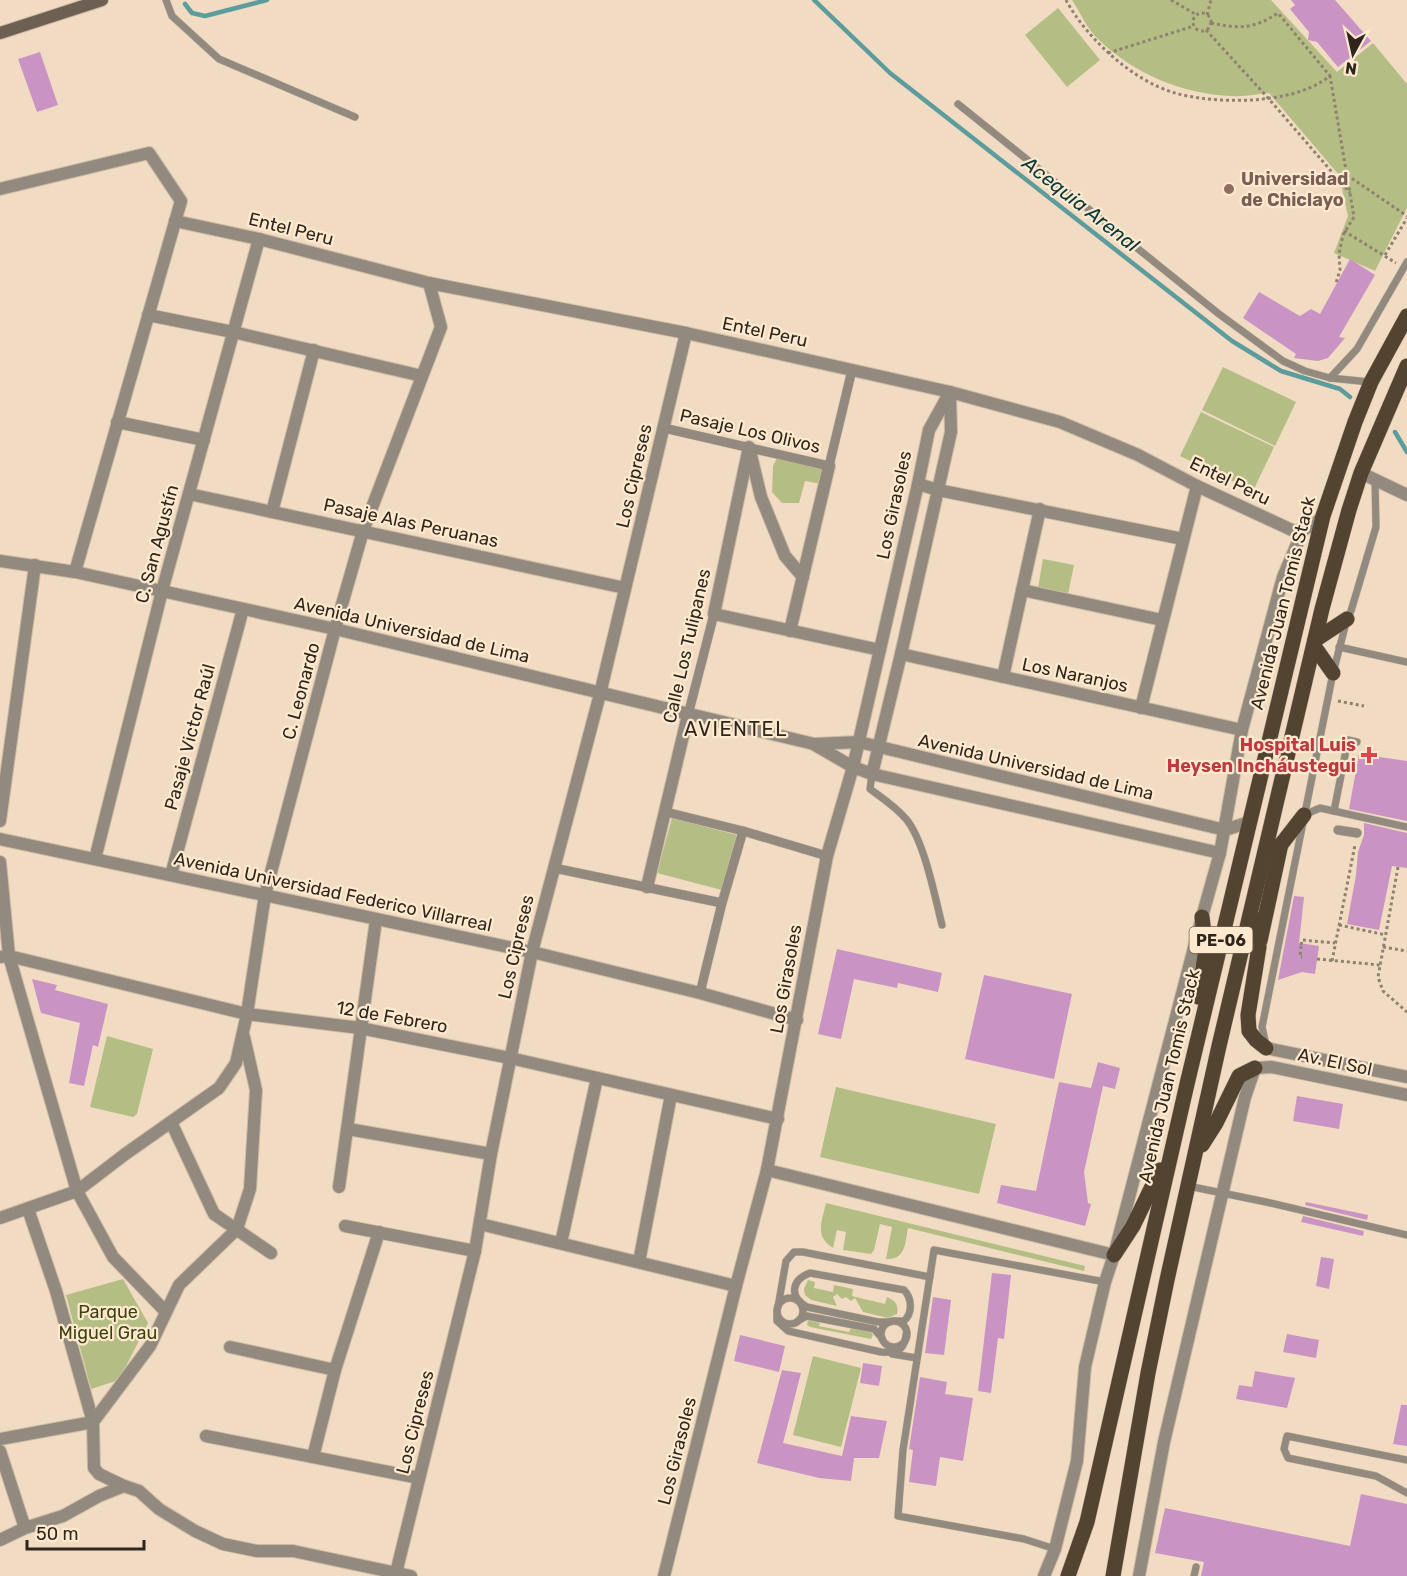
<svg xmlns="http://www.w3.org/2000/svg" width="1407" height="1576" font-family="Rubik,sans-serif">
	<style>
		.green { fill: #b4be84 }
		.lines { fill: none; stroke-linecap: round; stroke-linejoin: round }
		.stream { stroke: #5c9c9c; stroke-width: 4.5 }
		.building { fill: #c994c3 }
		.service-casing { stroke: #cebba5; stroke-width: 8 }
		.pedestrian-casing { stroke: #cebba5; stroke-width: 10 }
		.minor-casing { stroke: #cebba5; stroke-width: 14 }
		.tertiary-casing { stroke: #cebba5; stroke-width: 14 }
		.secondary-casing { stroke: #cebba5; stroke-width: 14 }
		.primary-casing { stroke: #cebba5; stroke-width: 16 }
		.path { stroke: #8f816f; stroke-width: 3; stroke-dasharray: 3 3; stroke-linecap: butt }
		.service { stroke: #92897f; stroke-width: 7 }
		.pedestrian { stroke: #92897f; stroke-width: 9 }
		.minor { stroke: #92897f; stroke-width: 12 }
		.tertiary { stroke: #92897f; stroke-width: 12 }
		.secondary { stroke: #6d6052; stroke-width: 12 }
		.primary { stroke: #534432; stroke-width: 15 }
		.education-dot { fill: #8d6e63; stroke: #ffead0; stroke-width: 2 }
		.health-dot { fill: #e0444e; stroke: #ffead0; stroke-width: 2 }
		.labels { text-anchor: middle; stroke-width: 4.5; stroke-linejoin: round; paint-order: stroke }
		.shield { fill: #ffead0; stroke: #6d6152; stroke-width: 1.5 }
		.shield-label { font-size: 16px; font-weight: bold; fill: #2e261c }
		.education-label { font-size: 18px; font-weight: bold; fill: #785e54; stroke: #ffead0; text-anchor: start }
		.street-label { font-size: 18px; fill: #2e261c; stroke: #ffead0 }
		.health-label { font-size: 18px; font-weight: bold; fill: #be3a42; stroke: #ffead0; text-anchor: end }
		.park-label { font-size: 18px; fill: #3c420f; stroke: #ffead0 }
		.water-label { font-size: 20px; font-style: italic; fill: #0a393b; stroke: #ffead0 }
		.neighbourhood-label { font-size: 20px; letter-spacing: 1.5px; fill: #2e261c; stroke: #ffead0 }
	</style>
	<rect width="100%" height="100%" fill="#f1dcc3"/>
	<g class="green">
		<path d="M 1072,0 L 1271,0 L 1337,72 L 1373,43 L 1407,84 L 1407,208 L 1375,271 L 1334,253 L 1348,216 L 1339,175 L 1269,93 C 1257,94 1244,97 1232,96 C 1182,94 1134,74 1098,39 C 1087,29 1080,12 1072,0 Z"/>
		<polygon points="1058,8 1100,60 1067,87 1025,35"/>
		<polygon points="1223,367 1296,402 1275,446 1202,410"/>
		<polygon points="1201,412 1274,447 1253,491 1180,456"/>
		<polygon points="778,456 826,467 822,484 805,481 799,503 782,503 772,492 773,466"/>
		<polygon points="1043,559 1074,565 1068,594 1038,588"/>
		<polygon points="672,818 737,835 722,890 657,873"/>
		<polygon points="107,1036 153,1049 137,1114 133,1117 90,1107"/>
		<polygon points="836,1087 996,1124 979,1194 820,1157"/>
		<path d="M 826,1203 L 1085,1266 L 1084,1271 L 908,1228 C 905,1243 906,1260 886,1259 L 892,1227 L 880,1224 L 874,1250 L 871,1254 L 843,1250 L 846,1232 L 837,1230 L 833,1248 C 814,1237 822,1221 826,1203 Z"/>
		<polygon points="123,1279 148,1323 119,1380 91,1389 66,1295"/>
		<path d="M 808,1280 L 815,1282 L 814,1288 L 833,1292 L 834,1285 L 853,1289 L 852,1296 L 885,1304 L 887,1297 C 895,1300 899,1305 897,1314 L 888,1318 L 863,1312 L 855,1298 L 851,1301 L 846,1297 L 842,1299 L 837,1294 L 833,1297 L 837,1306 L 811,1300 L 805,1295 L 804,1289 Z"/>
		<polygon points="808,1320 820,1323 819,1326 849,1332 851,1328 871,1332 873,1335 871,1339 810,1327 807,1325"/>
		<polygon points="813,1356 861,1368 841,1447 793,1435"/>
	</g>
	<g class="lines">
		<g class="stream">
			<polyline points="814,0 890,73 1232,341 1281,371 1340,389 1350,397"/>
			<polyline points="185,4 192,13 205,16 267,0"/>
			<polyline points="1395,432 1407,452"/>
		</g>
	</g>
	<g class="building">
		<polygon points="1291,0 1335,0 1371,41 1338,67 1317,42 1308,40 1309,32 1290,9 1295,5"/>
		<polygon points="40,52 58,105 37,112 18,59"/>
		<polygon points="1350,259 1375,275 1339,337 1345,338 1328,358 1318,361 1294,358 1296,354 1243,318 1259,292 1300,316 1311,309 1320,314"/>
		<polygon points="1359,754 1407,761 1407,821 1349,809"/>
		<polygon points="1364,823 1407,833 1407,868 1392,866 1379,930 1347,924 1356,875 1358,852 1364,835"/>
		<polygon points="1294,896 1304,897 1299,943 1319,946 1315,974 1302,972 1278,980"/>
		<polygon points="837,949 942,973 938,992 898,983 897,988 854,979 841,1039 818,1034"/>
		<polygon points="984,975 1072,994 1054,1079 965,1059"/>
		<polygon points="32,979 57,985 55,990 108,1004 98,1047 93,1045 84,1086 69,1083 80,1023 41,1013"/>
		<polygon points="1098,1062 1120,1068 1115,1089 1103,1086 1084,1172 1088,1203 1091,1204 1085,1226 997,1203 1001,1185 1036,1191 1059,1082 1091,1088"/>
		<polygon points="1297,1096 1343,1104 1339,1129 1293,1121"/>
		<polygon points="1306,1202 1368,1215 1367,1220 1305,1205"/>
		<polygon points="1303,1216 1364,1231 1363,1236 1301,1222"/>
		<polygon points="1321,1257 1334,1259 1329,1289 1316,1286"/>
		<polygon points="992,1273 1011,1275 1004,1339 998,1338 991,1393 978,1391"/>
		<polygon points="933,1297 951,1300 944,1355 925,1353"/>
		<polygon points="1287,1334 1319,1340 1316,1358 1283,1352"/>
		<polygon points="740,1335 785,1346 779,1372 734,1361"/>
		<polygon points="863,1363 882,1366 879,1386 860,1383"/>
		<polygon points="782,1370 801,1373 783,1443 842,1456 851,1416 887,1421 879,1458 854,1458 851,1481 819,1478 757,1463"/>
		<polygon points="1255,1371 1295,1378 1287,1408 1236,1399 1239,1385 1252,1387"/>
		<polygon points="920,1377 947,1382 945,1394 973,1398 963,1461 940,1457 936,1486 909,1482 913,1450 909,1449"/>
		<polygon points="1401,1405 1407,1405 1407,1446 1393,1444"/>
		<polygon points="1361,1494 1407,1504 1407,1576 1201,1576 1204,1562 1155,1553 1165,1508 1350,1546"/>
	</g>
	<g class="lines">
		<g class="service-casing">
			<g id="service">
				<polyline points="166,0 172,16 219,59 355,117"/>
				<polyline points="958,104 1219,314 1283,361 1305,371 1330,378 1370,382"/>
				<polyline points="1330,378 1357,349 1407,262"/>
				<polyline points="1339,647 1407,662"/>
				<path d="M 872,774 L 870,789 C 882,798 896,807 906,819 C 924,840 935,897 942,925"/>
				<polyline points="1334,811 1348,740 1357,742"/>
				<polyline points="1304,815 1320,808 1407,827"/>
				<polyline points="1266,1045 1262,1027 1333,673 1347,619 1351,611 1376,527 1375,480"/>
				<polyline points="1188,1186 1266,1202 1407,1235"/>
				<circle cx="790" cy="1311" r="13"/>
				<polyline points="778,1307 786,1261 794,1252 803,1252 930,1277"/>
				<path d="M 777,1311 L 777,1321 L 788,1331 L 881,1352 C 895,1353 904,1352 906,1335"/>
				<polyline points="799,1320 807,1316 874,1329 882,1338"/>
				<circle cx="894" cy="1334" r="13"/>
				<path d="M 890,1322 L 878,1322 L 807,1307 C 789,1297 791,1280 810,1273 L 904,1290 C 912,1298 913,1313 904,1321 L 894,1321"/>
				<polyline points="892,1354 917,1358"/>
				<polyline points="1407,1460 1287,1436 1284,1449 1288,1458 1376,1476 1407,1493"/>
				<polyline points="1055,1549 1024,1539 898,1516 903,1450 934,1250 1105,1282"/>
				<polyline points="1194,1576 1196,1567"/>
			</g>
		</g>
		<g class="pedestrian-casing">
			<g id="pedestrian">
				<polyline points="664,428 829,466 852,370"/>
				<polyline points="688,715 714,614"/>
				<polyline points="666,812 743,831 827,856"/>
				<polyline points="1338,830 1357,833"/>
				<polyline points="554,868 722,903"/>
				<polyline points="700,993 722,903 743,831"/>
			</g>
		</g>
		<g class="minor-casing">
			<g id="minor">
				<polyline points="0,189 149,153 181,201 75,572"/>
				<path d="M 175,221 L 259,239 L 429,283 L 686,333 L 852,370 L 950,392 L 1060,422 L 1138,455 L 1197,486 L 1294,531 C 1307,530 1315,525 1323,516"/>
				<polyline points="148,315 233,332 422,376"/>
				<polyline points="117,422 204,440"/>
				<polyline points="749,447 714,614 880,650"/>
				<polyline points="750,451 761,497 785,556 803,577"/>
				<polyline points="1361,473 1407,495"/>
				<polyline points="918,484 938,490 1183,539"/>
				<polyline points="189,494 625,588"/>
				<polyline points="272,512 314,350"/>
				<polyline points="0,561 75,572 335,629 814,744 859,742 1225,830 1249,822"/>
				<polyline points="1022,590 1162,620"/>
				<polyline points="790,631 829,466"/>
				<polyline points="901,654 1242,730"/>
				<polyline points="1003,677 1040,509"/>
				<polyline points="1141,708 1197,486"/>
				<polyline points="815,745 853,767 872,774 1220,853"/>
				<polyline points="872,774 901,654 951,432 950,393"/>
				<polyline points="0,821 35,565"/>
				<polyline points="0,839 532,952 700,993 797,1020"/>
				<polyline points="95,859 162,591 259,239"/>
				<polyline points="0,862 9,956 77,1191 113,1257 166,1312"/>
				<polyline points="171,875 243,609"/>
				<polyline points="647,887 688,715"/>
				<polyline points="0,957 9,956 247,1014 360,1028 510,1058 778,1119"/>
				<polyline points="171,1122 214,1214 271,1253"/>
				<polyline points="348,1129 491,1154"/>
				<polyline points="767,1170 1114,1255"/>
				<polyline points="339,1187 376,920"/>
				<polyline points="28,1209 56,1291 93,1422 94,1468 99,1474 124,1486"/>
				<polyline points="0,1218 77,1191 124,1155 219,1088 236,1063 247,1014 265,895 335,629 363,531 441,327 429,283"/>
				<polyline points="480,1224 736,1286"/>
				<polyline points="345,1226 475,1251"/>
				<polyline points="561,1243 597,1078"/>
				<polyline points="639,1262 671,1095"/>
				<polyline points="230,1347 335,1370"/>
				<polyline points="206,1436 419,1478"/>
				<polyline points="0,1439 93,1422 150,1346 179,1285 237,1229 250,1189 256,1090 244,1037"/>
				<polyline points="0,1451 25,1528"/>
				<polyline points="313,1457 335,1370 379,1232"/>
				<polyline points="0,1540 25,1528 63,1516 99,1496 124,1486 139,1491 159,1509 195,1531 223,1544 257,1551 293,1551 411,1576"/>
				<polyline points="396,1573 475,1251 491,1154 532,952 600,694 686,333"/>
				<polyline points="664,1576 736,1286 767,1170 827,856 853,767 918,484 929,430 950,392"/>
				<polyline points="1044,1576 1055,1549 1077,1461 1085,1367 1105,1282 1114,1255 1202,917 1220,853 1242,730 1283,577 1303,530"/>
				<polyline points="1139,1576 1164,1442 1245,1097 1255,1068"/>
			</g>
		</g>
		<g class="tertiary-casing">
			<g id="tertiary">
				<polyline points="1266,1048 1407,1077"/>
				<polyline points="1255,1068 1272,1067 1407,1095"/>
			</g>
		</g>
		<g class="secondary-casing">
			<polyline id="secondary" points="0,33 102,0"/>
		</g>
		<g class="primary-casing">
			<g id="primary">
				<polyline points="1315,640 1347,619"/>
				<polyline points="1314,646 1333,673"/>
				<polyline points="1276,851 1304,815"/>
				<polyline points="1252,916 1259,947 1248,1015 1249,1031 1256,1040 1266,1048"/>
				<polyline points="1260,941 1281,844"/>
				<polyline points="1198,997 1206,950 1202,917"/>
				<polyline points="1202,1145 1216,1123 1239,1076 1255,1068"/>
				<polyline points="1114,1255 1133,1226 1160,1170"/>
				<polyline points="1068,1576 1087,1522 1187,1084 1323,516 1355,422 1371,382 1407,316"/>
				<polyline points="1113,1576 1148,1373 1167,1280 1219,1046 1322,609 1349,510 1361,473 1407,366"/>
			</g>
		</g>
		<g class="path">
			<path d="M 1066,0 C 1087,39 1133,81 1175,93 C 1200,100 1227,101 1252,100 C 1279,98 1308,93 1330,76 L 1354,217 L 1343,235 L 1339,254 L 1340,270 L 1336,283"/>
			<polyline points="1171,0 1197,15"/>
			<circle cx="1202" cy="22" r="9"/>
			<polyline points="1207,15 1211,0"/>
			<path d="M 1211,23 C 1239,29 1254,29 1278,13 L 1330,76"/>
			<polyline points="1206,30 1269,99 1350,193"/>
			<polyline points="1108,53 1194,26"/>
			<polyline points="1347,175 1407,216"/>
			<polyline points="1344,231 1396,263"/>
			<polyline points="1385,255 1407,218"/>
			<polyline points="1338,701 1364,706"/>
			<polyline points="1398,867 1378,977 1383,991 1407,1012"/>
			<polyline points="1339,925 1386,935"/>
			<polyline points="1301,945 1302,940 1335,943"/>
			<polyline points="1301,946 1300,957 1302,957"/>
			<polyline points="1383,947 1407,951"/>
			<polyline points="1317,959 1380,965"/>
			<polyline points="1332,961 1355,845"/>
		</g>
		<use href="#service" class="service"/>
		<use href="#pedestrian" class="pedestrian"/>
		<use href="#minor" class="minor"/>
		<use href="#tertiary" class="tertiary"/>
		<use href="#secondary" class="secondary"/>
		<use href="#primary" class="primary"/>
	</g>
	<circle class="education-dot" cx="1229" cy="189" r="6"/>
	<path class="health-dot" d="M1366 746h6v6h6v6h-6v6h-6v-6h-6v-6h6z"/>
	<g class="labels">
		<rect class="shield" x="1189.5" y="927" width="63" height="26" rx="4.5"/>
		<g class="shield-label">
			<text x="1221" y="946">PE-06</text>
		</g>
		<g class="education-label">
			<text x="1241" y="185">Universidad<tspan x="1241" dy="21">de Chiclayo</tspan></text>
		</g>
		<g class="street-label">
			<text transform="translate(291 229) rotate(14)" y="6">Entel Peru</text>
			<text transform="translate(765 332) rotate(12)" y="6">Entel Peru</text>
			<text transform="translate(750 431) rotate(13)" y="6">Pasaje Los Olivos</text>
			<text transform="translate(634 476) rotate(-77)" y="6">Los Cipreses</text>
			<text transform="translate(1230 481) rotate(26)" y="6">Entel Peru</text>
			<text transform="translate(894 505) rotate(-78)" y="6">Los Girasoles</text>
			<text transform="translate(411 523) rotate(12)" y="6">Pasaje Alas Peruanas</text>
			<text transform="translate(157 544) rotate(-75)" y="6">C. San Agustín</text>
			<text transform="translate(1283 603) rotate(-76)" y="6">Avenida Juan Tomis Stack</text>
			<text transform="translate(412 630) rotate(13)" y="6">Avenida Universidad de Lima</text>
			<text transform="translate(687 646) rotate(-77)" y="6">Calle Los Tulipanes</text>
			<text transform="translate(1075 675) rotate(12)" y="6">Los Naranjos</text>
			<text transform="translate(301 691) rotate(-75)" y="6">C. Leonardo</text>
			<text transform="translate(190 737) rotate(-75)" y="6">Pasaje Victor Raúl</text>
			<text transform="translate(1036 767) rotate(13)" y="6">Avenida Universidad de Lima</text>
			<text transform="translate(333 892) rotate(12)" y="6">Avenida Universidad Federico Villarreal</text>
			<text transform="translate(516 947) rotate(-77)" y="6">Los Cipreses</text>
			<text transform="translate(786 979) rotate(-80)" y="6">Los Girasoles</text>
			<text transform="translate(392 1017) rotate(10)" y="6">12 de Febrero</text>
			<text transform="translate(1335 1062) rotate(12)" y="6">Av. El Sol</text>
			<text transform="translate(1169 1076) rotate(-77)" y="6">Avenida Juan Tomis Stack</text>
			<text transform="translate(415 1422) rotate(-76)" y="6">Los Cipreses</text>
			<text transform="translate(677 1451) rotate(-76)" y="6">Los Girasoles</text>
		</g>
		<g class="health-label">
			<text x="1356" y="751">Hospital Luis<tspan x="1356" dy="21">Heysen Incháustegui</tspan></text>
		</g>
		<g class="park-label">
			<text x="108" y="1318">Parque<tspan x="108" dy="21">Miguel Grau</tspan></text>
		</g>
		<g class="water-label">
			<text transform="translate(1081 204) rotate(38)" y="7">Acequia Arenal</text>
		</g>
		<g class="neighbourhood-label">
			<text x="736" y="736">AVIENTEL</text>
		</g>
	</g>
	<g transform="translate(1353 54) rotate(188)" stroke="#ffead0" stroke-width="4.5" paint-order="stroke">
	<path d="M0-4.5L10 22L0 15L-10 22Z" fill="#2e261c"/>
	<text y="-9" font-size="16" font-weight="bold" text-anchor="middle" fill="#2e261c">N</text>
	</g>
	<path d="M27 1540v9h117v-9" fill="none" stroke="#2e261c" stroke-width="3"/>
	<text x="36" y="1540" font-size="18" fill="#2e261c" stroke="#ffead0" stroke-width="4.5" paint-order="stroke">50 m</text>
</svg>
